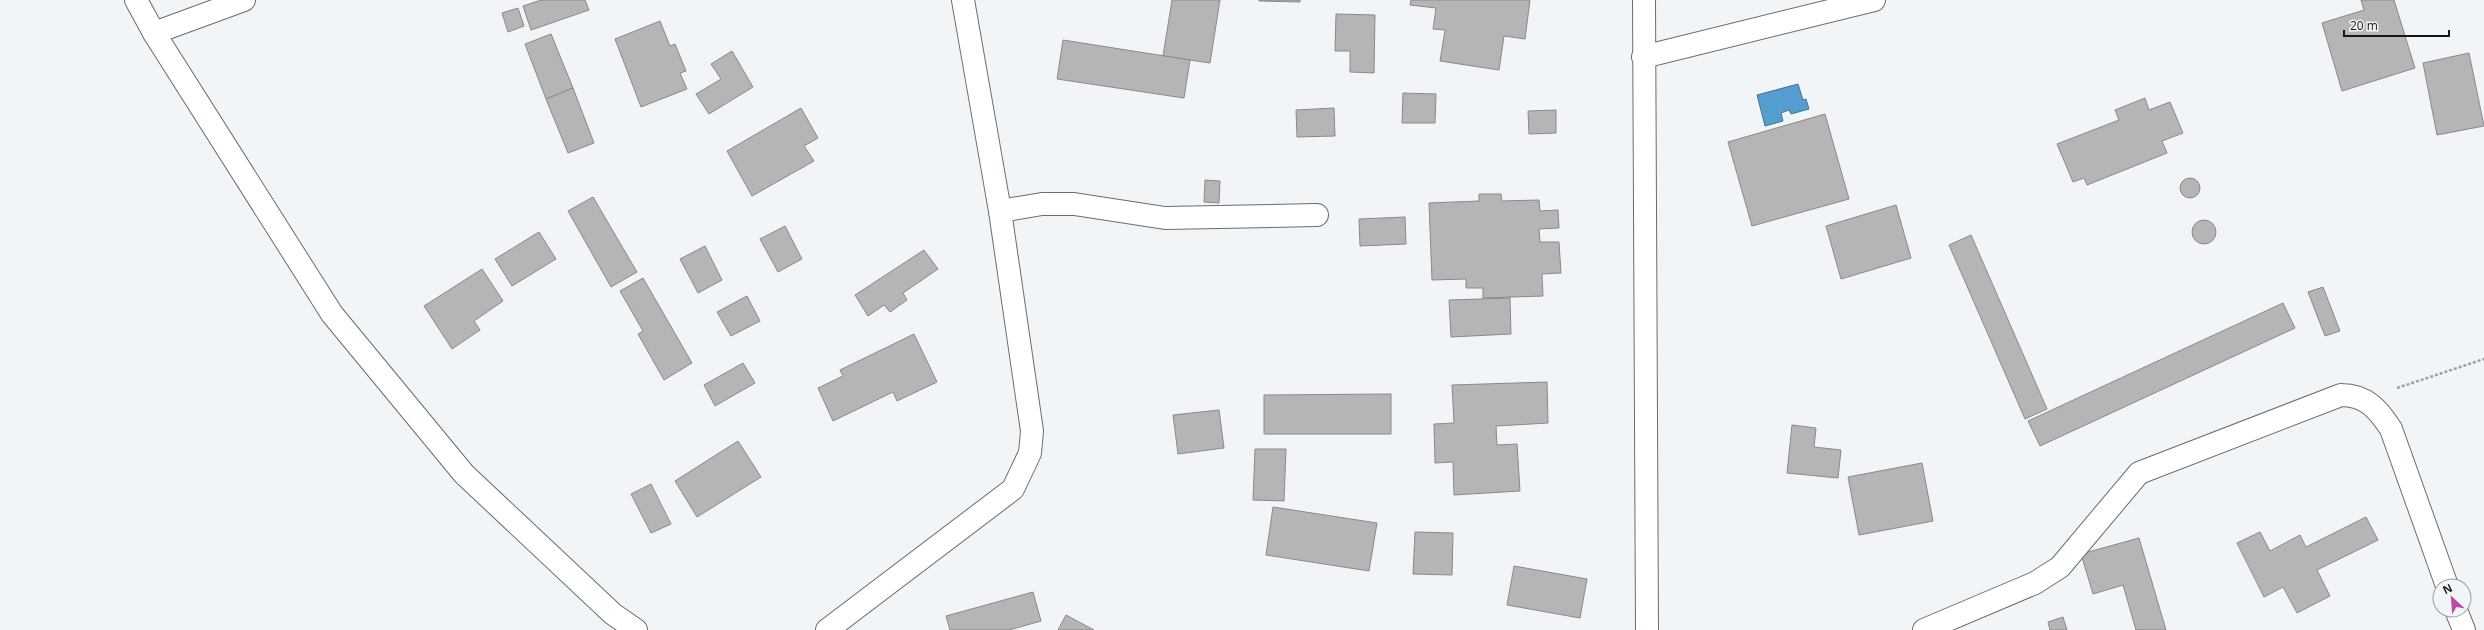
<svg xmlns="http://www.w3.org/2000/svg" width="2484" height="630" font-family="'Open Sans',sans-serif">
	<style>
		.water { fill: #549dce; stroke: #417497 }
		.building { fill: #b6b4b7; stroke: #8a888b }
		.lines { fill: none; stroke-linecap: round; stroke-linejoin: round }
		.minor-casing { stroke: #6a6c6e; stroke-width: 24 }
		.path { stroke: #9ea0a2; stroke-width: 2.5; stroke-dasharray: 3 2; stroke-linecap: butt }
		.minor { stroke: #fff; stroke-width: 22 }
	</style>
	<rect width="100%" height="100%" fill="#f2f5f7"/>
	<polygon class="water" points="1798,84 1803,100 1806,99 1809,109 1791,114 1789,110 1781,113 1783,121 1765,126 1757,95"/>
	<g class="building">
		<polygon points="541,0 585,0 589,10 531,30 523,6"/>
		<polygon points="1172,0 1220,0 1210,63 1163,56"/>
		<polygon points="1259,0 1300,0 1300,2 1259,1"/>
		<polygon points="1411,0 1530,0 1525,39 1504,36 1499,70 1440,61 1445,30 1433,29 1436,8 1410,5"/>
		<polygon points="2361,0 2394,0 2415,68 2342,91 2322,23 2364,10"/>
		<polygon points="518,8 524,26 508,32 502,13"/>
		<polygon points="1336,14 1375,15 1374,73 1350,72 1350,51 1335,51"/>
		<polygon points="660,21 670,46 675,44 686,71 680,73 687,89 641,107 615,39"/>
		<polygon points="551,34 573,88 546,99 525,44"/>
		<polygon points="1063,40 1190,60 1184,98 1057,79"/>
		<polygon points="732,51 753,87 709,114 696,94 721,79 711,64"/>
		<polygon points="2469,53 2484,126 2437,135 2423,63"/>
		<polygon points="573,88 594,143 568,153 546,99"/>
		<polygon points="1403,93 1436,94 1435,123 1402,123"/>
		<polygon points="2145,98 2149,110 2170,102 2183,133 2162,141 2167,153 2087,185 2084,178 2073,182 2057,144 2119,120 2115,110"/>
		<polygon points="801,108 818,138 804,146 814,161 752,196 727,151"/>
		<polygon points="1334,108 1335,136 1297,137 1296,110"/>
		<polygon points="1556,110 1556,133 1529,134 1528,111"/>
		<polygon points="1825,114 1849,199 1752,226 1728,142"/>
		<circle cx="2190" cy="188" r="10"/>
		<polygon points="1205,180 1220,181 1219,203 1204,202"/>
		<polygon points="1479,194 1501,194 1502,201 1539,200 1540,211 1558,210 1559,228 1539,229 1540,242 1559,242 1561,273 1542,274 1543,296 1483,298 1483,288 1466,288 1466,279 1432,280 1429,203 1479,201"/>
		<polygon points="593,197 637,272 611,287 568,211"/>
		<polygon points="1896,205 1911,258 1841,279 1826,226"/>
		<polygon points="1405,217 1406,244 1360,246 1359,219"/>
		<circle cx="2204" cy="232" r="12"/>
		<polygon points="785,226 802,259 778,272 760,239"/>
		<polygon points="539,232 556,259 512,286 495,259"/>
		<polygon points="1971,235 2047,409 2025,419 1949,245"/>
		<polygon points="705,246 722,280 698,293 680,259"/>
		<polygon points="924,250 938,269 903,293 907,300 890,312 884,305 868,316 855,295"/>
		<polygon points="482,269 503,301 474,321 480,330 452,349 424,306"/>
		<polygon points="643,278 692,363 664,380 638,334 643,331 620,291"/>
		<polygon points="2323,287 2340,331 2325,336 2308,292"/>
		<polygon points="747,296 760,321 731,336 717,312"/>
		<polygon points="1510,298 1511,334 1451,337 1449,300"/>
		<polygon points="2283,303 2295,328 2040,446 2028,421"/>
		<polygon points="914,334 937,382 897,401 893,392 833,421 818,388 843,376 840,370"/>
		<polygon points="743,363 755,383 715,406 704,385"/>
		<polygon points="1547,382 1548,423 1496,426 1497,445 1517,444 1520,491 1454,495 1453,462 1435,463 1434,424 1454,423 1452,385"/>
		<polygon points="1391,394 1391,434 1264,434 1264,395"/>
		<polygon points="1219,410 1224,448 1178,454 1173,415"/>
		<polygon points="1792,425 1816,428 1814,447 1841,450 1838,478 1787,473"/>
		<polygon points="738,441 761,477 697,517 675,481"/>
		<polygon points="1255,449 1286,449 1284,501 1253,500"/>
		<polygon points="1922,463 1933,521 1859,535 1848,477"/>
		<polygon points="651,484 671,524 651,533 631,494"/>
		<polygon points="1273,507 1377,523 1369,571 1266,555"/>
		<polygon points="2366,517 2378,540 2317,570 2330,596 2297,613 2283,587 2264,597 2237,543 2260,532 2270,551 2300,535 2306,547"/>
		<polygon points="1415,532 1453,533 1452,575 1413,574"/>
		<polygon points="2139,538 2166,630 2136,630 2123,585 2093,594 2081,554"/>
		<polygon points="1514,566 1587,579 1580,618 1507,605"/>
		<polygon points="1033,592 1041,621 1009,630 950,630 946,616"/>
		<polygon points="1066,615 1094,630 1058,630"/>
		<polygon points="2063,617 2067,630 2050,630 2048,622"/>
	</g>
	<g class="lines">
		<g class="minor-casing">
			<g id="minor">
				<polyline points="136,0 154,33 332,314 464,474 613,614 636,630"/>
				<polyline points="1644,0 1647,630"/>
				<polyline points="154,33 244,0"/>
				<polyline points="1643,57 1874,0"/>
				<polyline points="1000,211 1042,204 1074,204 1165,218 1317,215"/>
				<polyline points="2456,610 2464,630"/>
				<polyline points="827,630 1013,489 1030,453 1032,431 1000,211 963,0"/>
				<path d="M 1924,630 L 2035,583 L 2060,567 L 2139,473 L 2341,395 C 2366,395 2378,409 2391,429 L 2447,586"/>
			</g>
		</g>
		<polyline class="path" points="2397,388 2484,359"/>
		<use href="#minor" class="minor"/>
	</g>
	<g transform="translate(2452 598) rotate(334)"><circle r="19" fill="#f2f5f7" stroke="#9a9c9d"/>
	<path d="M0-3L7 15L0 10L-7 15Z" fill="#bd4aa4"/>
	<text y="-6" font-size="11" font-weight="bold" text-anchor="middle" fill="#151617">N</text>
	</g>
	<path d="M2344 30v6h105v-6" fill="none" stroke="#151617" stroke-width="2"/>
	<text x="2350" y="30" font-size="12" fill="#151617" stroke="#f2f5f7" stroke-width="3" paint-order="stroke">20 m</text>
</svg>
